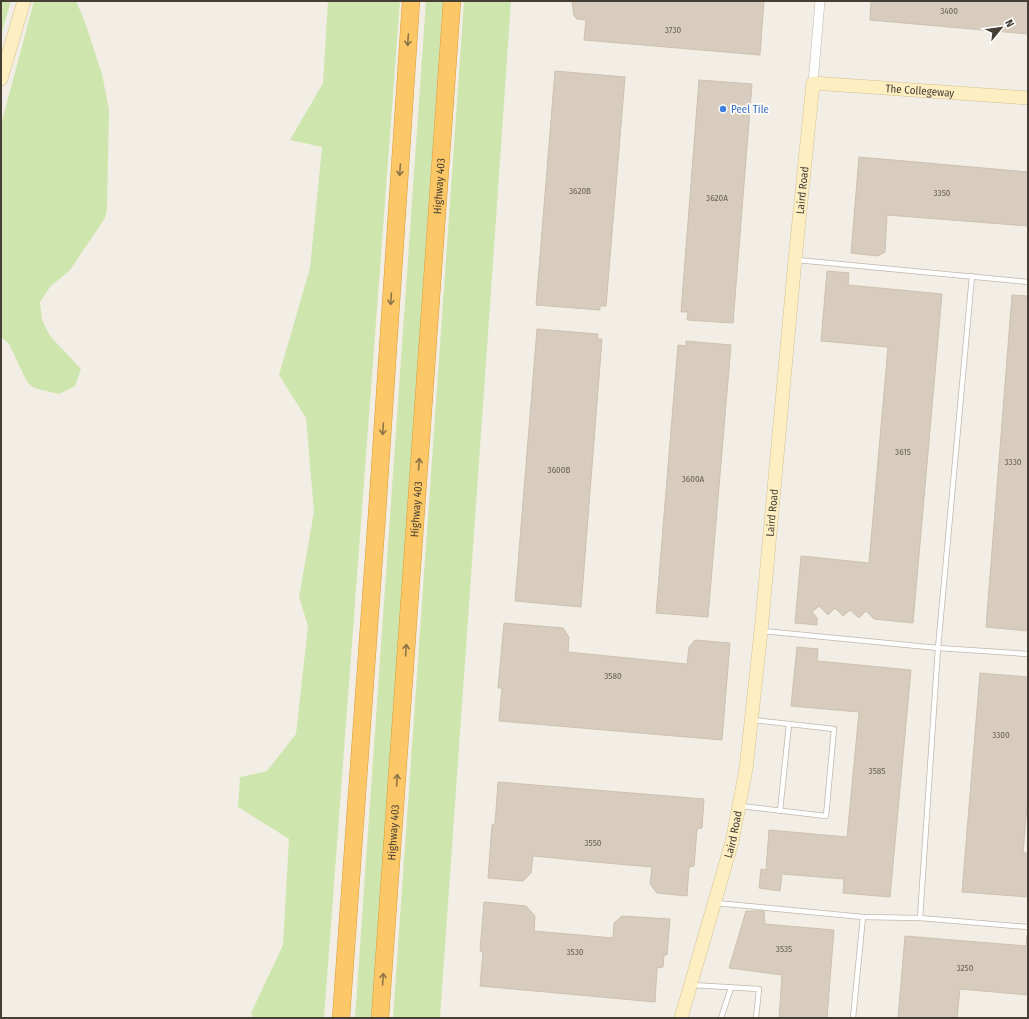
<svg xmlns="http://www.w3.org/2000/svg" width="1029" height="1019" font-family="'Fira Sans Condensed',sans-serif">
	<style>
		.green { fill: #cee6ae }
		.building { fill: #d7ccbd; stroke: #cec1ae }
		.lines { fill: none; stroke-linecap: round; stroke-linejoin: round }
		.lane-casing { stroke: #c0b8ab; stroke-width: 6 }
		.street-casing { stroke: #c0b8ab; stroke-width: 10 }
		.secondary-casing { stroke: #d2c195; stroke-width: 14 }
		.highway-casing { stroke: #db9b36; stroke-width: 18 }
		.lane { stroke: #fff; stroke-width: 4.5 }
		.street { stroke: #fff; stroke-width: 9 }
		.secondary { stroke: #feefc3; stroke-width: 13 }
		.highway { stroke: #fcc766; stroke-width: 17 }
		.oneway { stroke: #8e7549 }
		.shop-dot { fill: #3f7fe0; stroke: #fff; stroke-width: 1.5 }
		.labels { text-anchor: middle; stroke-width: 3.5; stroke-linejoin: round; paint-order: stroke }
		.number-label { font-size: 9px; fill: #696257 }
		.street-label { font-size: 11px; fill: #443e35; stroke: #fff }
		.shop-label { font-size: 11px; fill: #366cbe; stroke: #fff; text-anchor: start }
	</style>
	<rect width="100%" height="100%" fill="#f2eee5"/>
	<g class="green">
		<polygon points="1,1 11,1 1,35"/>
		<polygon points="34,1 76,1 85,22 102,74 109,110 107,209 105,218 70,270 50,287 40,302 42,320 50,336 81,369 75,386 59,394 34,388 27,382 9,344 1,337 1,125"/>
		<polygon points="328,1 400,1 324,1018 253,1018 251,1013 283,945 289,839 238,807 240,777 267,771 296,734 308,626 299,597 314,512 306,418 279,375 310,268 322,147 290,140 323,83"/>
		<polygon points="426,1 443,1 372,1018 355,1018"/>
		<polygon points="464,1 511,1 492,277 440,1018 393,1018"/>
	</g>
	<g class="building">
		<polygon points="572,1 764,1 760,55 584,40 586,20 577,19 574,16"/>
		<polygon points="871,1 1028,1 1028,34 870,20"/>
		<polygon points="555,71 625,77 606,306 600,306 600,310 536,305"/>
		<polygon points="699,80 752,84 733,323 687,320 688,312 681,312"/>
		<polygon points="859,157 1028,172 1028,226 887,215 885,252 878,256 851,253"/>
		<polygon points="827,271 849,273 848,285 942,294 913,623 874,619 866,611 859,618 850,610 843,616 835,608 828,615 819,606 812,612 817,618 817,625 795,623 801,556 869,563 888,347 821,341"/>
		<polygon points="1012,295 1028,296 1028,631 986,627"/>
		<polygon points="537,329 598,334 597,339 602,339 581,607 515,601"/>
		<polygon points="686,341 731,345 708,617 656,613 678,345 686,346"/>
		<polygon points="504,623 563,628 569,637 568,652 687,664 689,647 695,640 730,643 722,740 499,721 502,688 498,688"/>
		<polygon points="797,647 818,649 817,661 911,670 890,897 843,893 844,879 782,874 780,891 759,888 761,869 766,870 769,830 847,837 859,712 791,706"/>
		<polygon points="980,673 1028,677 1028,792 1023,853 1028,853 1028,897 962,892"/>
		<polygon points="498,782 704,799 702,828 697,829 694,866 689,867 687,896 657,893 650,884 652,867 606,863 533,856 531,873 523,881 488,878 492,825 495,824"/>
		<polygon points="484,902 526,906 535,916 534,931 613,938 614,923 622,916 670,919 667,955 664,955 663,967 657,968 655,1002 480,986 483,952 480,951"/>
		<polygon points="746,911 764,911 765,924 834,930 827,1018 779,1018 782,975 729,968"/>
		<polygon points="1027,935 1028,935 1028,995 960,989 957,1018 898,1018 905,936 1026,946"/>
	</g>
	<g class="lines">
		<g class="lane-casing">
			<g id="lane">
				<polyline points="797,260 1028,282"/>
				<polyline points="763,631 938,648 1028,654"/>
				<polyline points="741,806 826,816 834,729 753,720"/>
				<polyline points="780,811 789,724"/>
				<polyline points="716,903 863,917 920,918 938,648 972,276"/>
				<polyline points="920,918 1028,927"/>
				<polyline points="692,985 759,989 756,1018"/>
				<polyline points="721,1018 731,988"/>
				<polyline points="853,1018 863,917"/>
			</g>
		</g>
		<g class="street-casing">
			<polyline id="street" points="813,83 820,1"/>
		</g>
		<g class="secondary-casing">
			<g id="secondary">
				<polyline points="1,79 24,1"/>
				<path id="s1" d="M 681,1018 L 732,842 L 746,769 L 761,631 L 795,260 L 813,83 L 1028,98"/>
			</g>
		</g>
		<g class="highway-casing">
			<g id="highway">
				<polyline points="341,1018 377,514 411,1"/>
				<path id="s2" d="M 380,1018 L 452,1"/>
			</g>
		</g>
		<use href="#lane" class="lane"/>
		<use href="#street" class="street"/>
		<use href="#secondary" class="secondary"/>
		<use href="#highway" class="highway"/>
	</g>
	<defs><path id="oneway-shaft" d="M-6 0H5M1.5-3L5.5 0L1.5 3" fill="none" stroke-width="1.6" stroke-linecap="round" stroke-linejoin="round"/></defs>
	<g class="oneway">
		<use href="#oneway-shaft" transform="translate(408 40) rotate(94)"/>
		<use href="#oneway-shaft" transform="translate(400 170) rotate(94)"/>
		<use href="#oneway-shaft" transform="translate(391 299) rotate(94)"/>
		<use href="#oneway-shaft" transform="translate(383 429) rotate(94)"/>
		<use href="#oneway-shaft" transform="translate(419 464) rotate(-86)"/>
		<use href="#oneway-shaft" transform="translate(406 650) rotate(-86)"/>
		<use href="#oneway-shaft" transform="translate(397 780) rotate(-86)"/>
		<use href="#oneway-shaft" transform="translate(383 979) rotate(-86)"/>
	</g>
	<circle class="shop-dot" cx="723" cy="109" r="4"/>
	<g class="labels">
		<g class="number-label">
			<text x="949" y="14">3400</text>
			<text x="673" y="33">3730</text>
			<text x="580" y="194">3620B</text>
			<text x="942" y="196">3350</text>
			<text x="717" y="201">3620A</text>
			<text x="903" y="455">3615</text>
			<text x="1013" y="465">3330</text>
			<text x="559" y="473">3600B</text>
			<text x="693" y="482">3600A</text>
			<text x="613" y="679">3580</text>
			<text x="1001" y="738">3300</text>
			<text x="877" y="774">3585</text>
			<text x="593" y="846">3550</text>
			<text x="784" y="952">3535</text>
			<text x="575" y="955">3530</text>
			<text x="965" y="971">3250</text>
		</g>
		<g class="street-label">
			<text dy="4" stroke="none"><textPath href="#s1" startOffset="1054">The Collegeway</textPath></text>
			<text dy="4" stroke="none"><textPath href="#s2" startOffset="834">Highway 403</textPath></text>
			<text dy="4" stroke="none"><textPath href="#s1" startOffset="839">Laird Road</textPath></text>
			<text dy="4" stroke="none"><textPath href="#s2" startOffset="510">Highway 403</textPath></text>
			<text dy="4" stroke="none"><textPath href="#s1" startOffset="515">Laird Road</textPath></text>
			<text dy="4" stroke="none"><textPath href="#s2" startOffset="186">Highway 403</textPath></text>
			<text dy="4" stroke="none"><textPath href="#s1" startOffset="191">Laird Road</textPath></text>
		</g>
		<g class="shop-label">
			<text x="731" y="113">Peel Tile</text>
		</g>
	</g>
	<rect width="1029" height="1019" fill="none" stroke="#443e35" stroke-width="4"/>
	<g transform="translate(1001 28) rotate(61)" stroke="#ffffff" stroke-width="3" paint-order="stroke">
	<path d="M0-3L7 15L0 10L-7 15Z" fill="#443e35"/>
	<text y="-6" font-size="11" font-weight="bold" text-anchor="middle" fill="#443e35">N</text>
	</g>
</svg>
